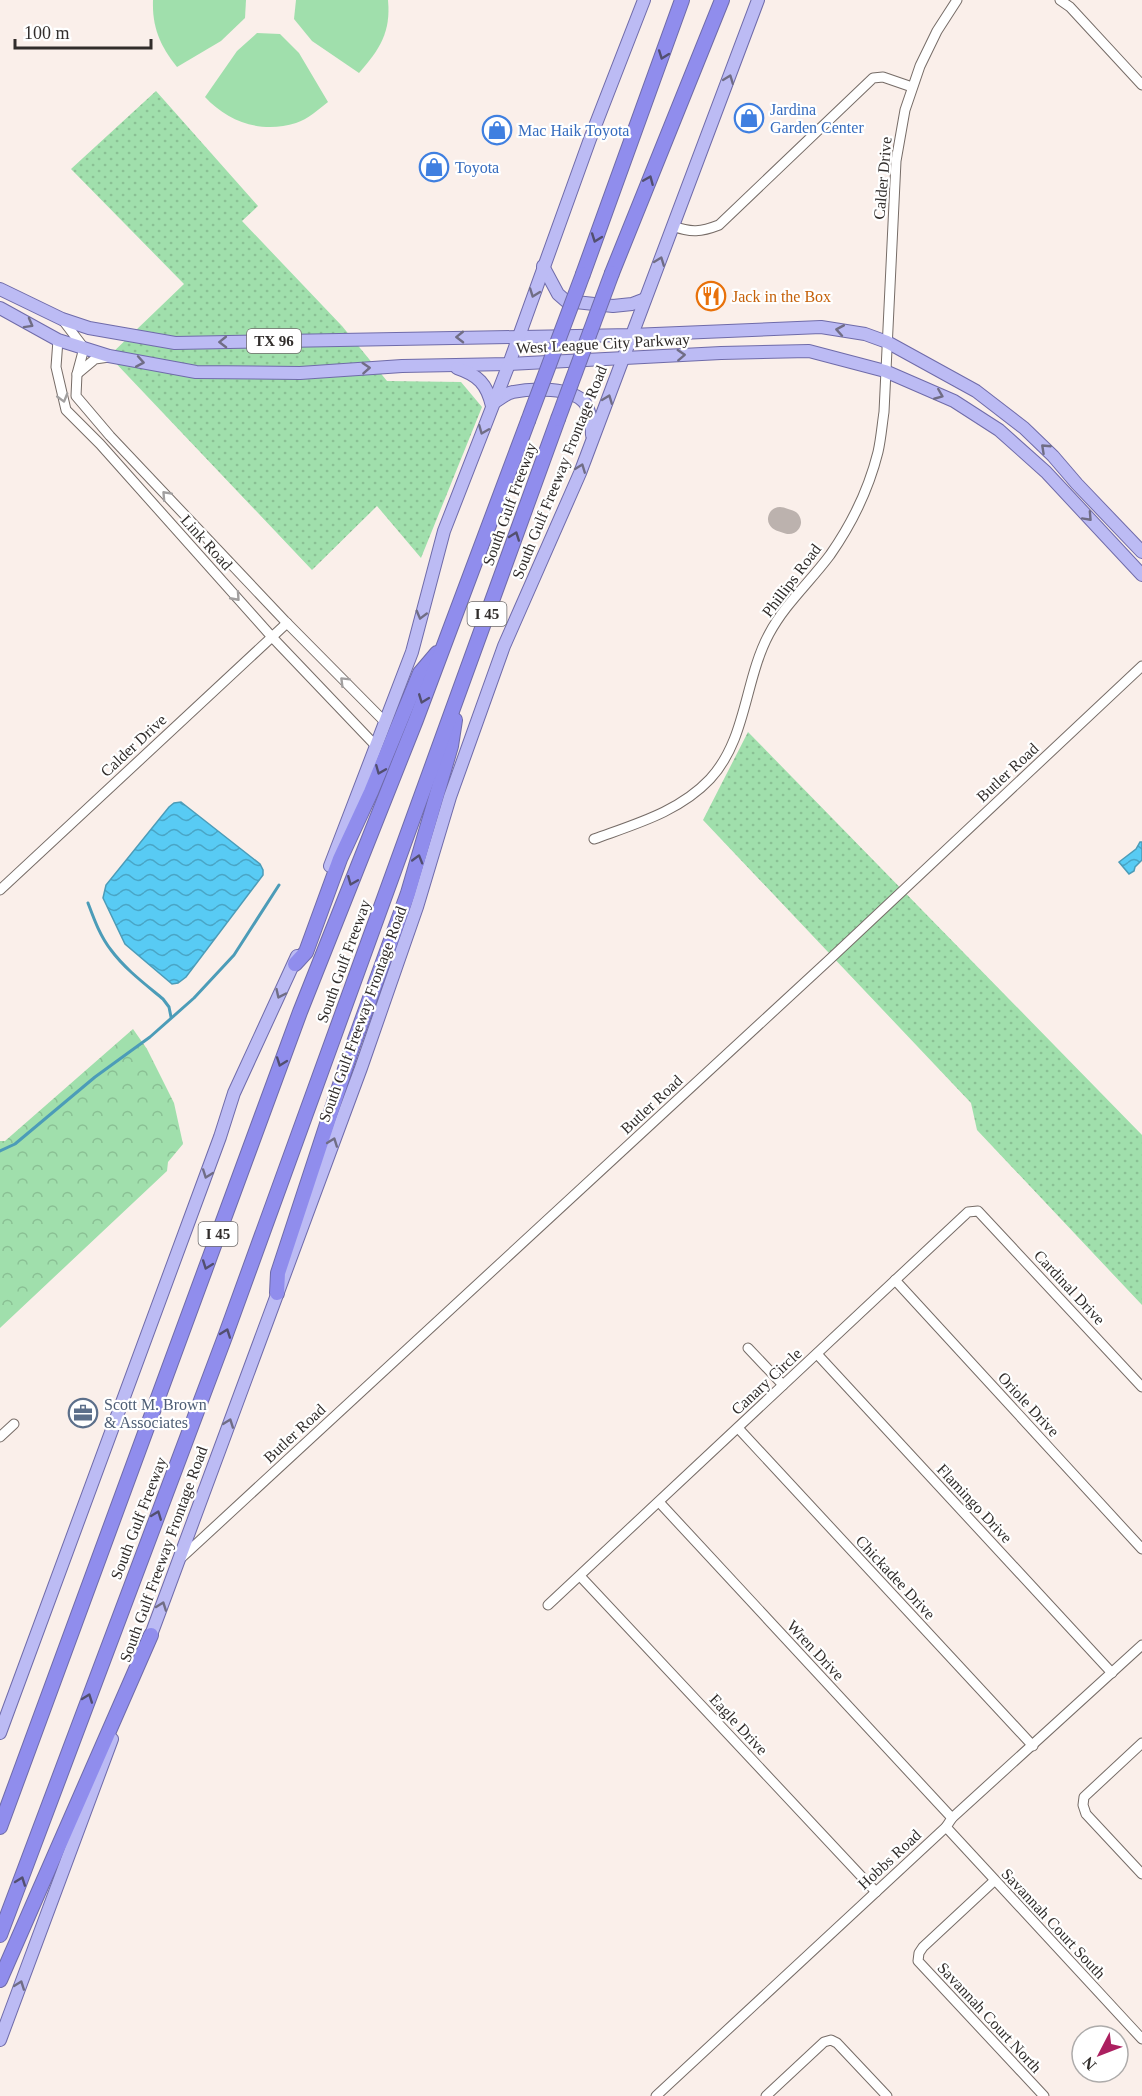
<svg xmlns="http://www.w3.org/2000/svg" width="1142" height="2096" font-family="Georgia,serif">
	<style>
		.grass { fill: url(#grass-dots) }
		.forest { fill: url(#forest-crowns) }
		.garden { fill: #a0dfac }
		.water { fill: url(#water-waves); stroke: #4c9cb8; stroke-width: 1.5 }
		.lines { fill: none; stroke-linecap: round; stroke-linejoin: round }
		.stream { stroke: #4c9cb8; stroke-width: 3 }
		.taxiway { stroke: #bcb2ae; stroke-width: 24 }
		.minor-casing { stroke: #766c67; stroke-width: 11 }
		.major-casing { stroke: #6f6ba9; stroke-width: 14 }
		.highway-casing { stroke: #6f6ba9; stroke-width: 16 }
		.minor { stroke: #fff; stroke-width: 9 }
		.major { stroke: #bcbbf4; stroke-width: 12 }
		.highway { stroke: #908ded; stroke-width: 14 }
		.highway-bridge-casing { stroke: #6f6ba9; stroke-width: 16; stroke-linecap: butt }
		.highway-bridge { stroke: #908ded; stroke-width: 14 }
		.oneway { stroke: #524f6f }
		.oneway2 { stroke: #706d85 }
		.oneway3 { stroke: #a2a0a0 }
		.labels { text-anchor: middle; stroke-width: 4.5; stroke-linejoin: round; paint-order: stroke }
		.shield { fill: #fff; stroke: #6f6c6b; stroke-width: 1.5 }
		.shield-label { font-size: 15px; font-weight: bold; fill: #312d2b }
		.shop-label { font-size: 16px; fill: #366cbe; stroke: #fff; text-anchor: start }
		.street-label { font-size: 16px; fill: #312d2b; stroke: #fff }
		.food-label { font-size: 16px; fill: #c56008; stroke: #fff; text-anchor: start }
		.service-label { font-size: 16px; fill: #4e5e75; stroke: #fff; text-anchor: start }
	</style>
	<defs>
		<pattern id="grass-dots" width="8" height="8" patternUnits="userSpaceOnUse" patternTransform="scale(1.5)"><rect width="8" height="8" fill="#a0dfac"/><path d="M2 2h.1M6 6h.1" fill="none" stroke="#8ac094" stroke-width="1.8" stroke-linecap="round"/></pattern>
		<pattern id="forest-crowns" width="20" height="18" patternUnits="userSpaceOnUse" patternTransform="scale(1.5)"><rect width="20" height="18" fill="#a0dfac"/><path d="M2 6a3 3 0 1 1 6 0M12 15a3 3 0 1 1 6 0" fill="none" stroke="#8ac094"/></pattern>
		<pattern id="water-waves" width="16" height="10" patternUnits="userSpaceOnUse" patternTransform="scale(1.5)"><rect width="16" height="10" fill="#58cbf4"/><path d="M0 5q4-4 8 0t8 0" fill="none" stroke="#49a5c6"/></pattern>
	</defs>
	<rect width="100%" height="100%" fill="#faefea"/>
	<g class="grass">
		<polygon points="156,91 258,206 242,221 342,326 387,381 461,382 482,407 421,558 377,506 312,570 109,356 184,284 71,169"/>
		<polygon points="748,732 1142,1135 1142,1305 977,1130 971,1103 703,820"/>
	</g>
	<polygon class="forest" points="133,1029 147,1049 174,1103 183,1144 168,1162 167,1171 0,1328 0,1141 5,1141"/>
	<g class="garden">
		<path d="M 153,0 L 246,0 L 245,18 L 221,41 L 177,67 C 160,46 152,27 153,0 Z"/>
		<path d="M 296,0 L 388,0 C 391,32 380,49 359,73 L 312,41 L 294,19 Z"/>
		<path d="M 257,33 L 280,34 L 299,53 L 328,102 C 318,110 308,119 296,123 C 262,134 228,122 205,97 L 237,51 Z"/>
	</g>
	<g class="water">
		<polygon points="181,802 260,864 263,870 263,875 186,977 178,983 172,984 125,944 103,898 106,885 169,807 174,803"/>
		<polygon points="1140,842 1142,842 1142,860 1135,867 1134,871 1129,874 1119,862 1136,849"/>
	</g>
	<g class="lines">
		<g class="stream">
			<path d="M 88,903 C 94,919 100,936 111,950 C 125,969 145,984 163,999 L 169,1007 L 171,1017"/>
			<polyline points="0,1151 15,1144 95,1077 150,1037 194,998 234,955 279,885"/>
		</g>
		<polyline class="taxiway" points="780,519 789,522"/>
		<g class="minor-casing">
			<g id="minor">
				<polyline points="1060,0 1070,7 1142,85"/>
				<path d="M 673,226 C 691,233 701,232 719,225 L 873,78 L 883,77 L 912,87"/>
				<polyline points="62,319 84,348 77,374 76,396 110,436 285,621 385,722"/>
				<polyline points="58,340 56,367 66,410 100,444 272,637 375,745"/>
				<polyline points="77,374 95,359 109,357"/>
				<path d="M 594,839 C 635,824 679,812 710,779 C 747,739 744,681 769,634 C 785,604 810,582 830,555 C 851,525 869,488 878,452 C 881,439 882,425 884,412 L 896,161 L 905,110 L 920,66 L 937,31 L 957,0"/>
				<polyline points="0,890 287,623"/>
				<polyline points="895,1280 1142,1549"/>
				<polyline points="748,1348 783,1385"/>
				<polyline points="817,1354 1112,1673"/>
				<polyline points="738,1428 1033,1746"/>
				<polyline points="0,1437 14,1424"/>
				<polyline points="659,1502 952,1818"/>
				<polyline points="180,1559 830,959 1142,666"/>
				<polyline points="580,1576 876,1892"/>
				<polyline points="548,1605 968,1212 978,1211 1142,1387"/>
				<polyline points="1142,1743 1084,1797 1083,1805 1086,1814 1142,1874"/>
				<polyline points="946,1827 1142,2039"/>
				<polyline points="994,1881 923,1947 919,1953 918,1961 1044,2096"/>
				<polyline points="656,2096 946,1827 952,1818 1142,1645"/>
				<polyline points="766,2096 824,2042 831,2040 837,2043 887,2096"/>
			</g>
		</g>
		<g class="major-casing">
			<g id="major">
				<polyline points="543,266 558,294 566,301 613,306 632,304 645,299"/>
				<polyline points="0,289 62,319 89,328 175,343 631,335 821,327 865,334 887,342 976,391 1024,428 1053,456 1077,484 1142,552"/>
				<polyline points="0,308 58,340 109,356 196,372 300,373 402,366 509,364 721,353 809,351 885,371 954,401 999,430 1046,472 1142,575"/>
				<path d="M 457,368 C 478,375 487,384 492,406"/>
				<path d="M 493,403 C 499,400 506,393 513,392 C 532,388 572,387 585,403 C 591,412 592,424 592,435"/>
				<polyline points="330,866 412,652 444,531 509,364 590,139 644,0"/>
				<polyline points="148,1643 361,1068 417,907 450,797 504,646 580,473 758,0"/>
				<polyline points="0,1733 220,1137 234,1093 297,956"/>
				<polyline points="0,2040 112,1739"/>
			</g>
		</g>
		<g class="highway-casing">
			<g id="highway">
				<polyline points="612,273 722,0"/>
				<polyline points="583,274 682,0"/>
				<polyline points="295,964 306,952 340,859 371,792 420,673 437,653"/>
				<polyline points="277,1293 278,1273 352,1048 408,893 451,746 455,720"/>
				<polyline points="0,1827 300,1012 416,720 528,421"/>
				<polyline points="0,1935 226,1334 558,419"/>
				<polyline points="0,1980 151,1635"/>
			</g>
		</g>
		<use href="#minor" class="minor"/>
		<use href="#major" class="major"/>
		<use href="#highway" class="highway"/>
		<g class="highway-bridge-casing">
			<g id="highway-bridge">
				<polyline points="558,419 612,273"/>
				<polyline points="528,421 583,274"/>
			</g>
		</g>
		<use href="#highway-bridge" class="highway-bridge"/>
	</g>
	<defs><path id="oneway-chevron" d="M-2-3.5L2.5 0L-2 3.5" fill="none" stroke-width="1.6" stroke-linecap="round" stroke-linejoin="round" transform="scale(1.5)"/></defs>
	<g class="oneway">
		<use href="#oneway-chevron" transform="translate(663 55) rotate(110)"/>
		<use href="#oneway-chevron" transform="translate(649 180) rotate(-67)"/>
		<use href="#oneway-chevron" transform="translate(596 238) rotate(110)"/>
		<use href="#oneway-chevron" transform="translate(515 536) rotate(-70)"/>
		<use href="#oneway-chevron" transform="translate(423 699) rotate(111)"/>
		<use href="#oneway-chevron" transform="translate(380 770) rotate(112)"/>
		<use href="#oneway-chevron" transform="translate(418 859) rotate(-74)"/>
		<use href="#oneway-chevron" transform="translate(352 881) rotate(112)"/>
		<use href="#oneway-chevron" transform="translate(281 1062) rotate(110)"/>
		<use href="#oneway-chevron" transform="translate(207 1265) rotate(110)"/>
		<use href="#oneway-chevron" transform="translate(226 1333) rotate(-70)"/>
		<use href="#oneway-chevron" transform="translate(157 1515) rotate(-69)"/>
		<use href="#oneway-chevron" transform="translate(88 1698) rotate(-70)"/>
		<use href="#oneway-chevron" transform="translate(21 1881) rotate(-70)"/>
	</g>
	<g class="oneway2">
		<use href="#oneway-chevron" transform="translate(729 79) rotate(-69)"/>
		<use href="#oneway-chevron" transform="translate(660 261) rotate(-69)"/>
		<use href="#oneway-chevron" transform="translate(534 293) rotate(110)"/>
		<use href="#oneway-chevron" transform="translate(29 324) rotate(29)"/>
		<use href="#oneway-chevron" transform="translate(840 330) rotate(-170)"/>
		<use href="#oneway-chevron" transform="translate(460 337) rotate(179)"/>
		<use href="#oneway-chevron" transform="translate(223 342) rotate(179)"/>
		<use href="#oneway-chevron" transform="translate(681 355) rotate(-3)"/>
		<use href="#oneway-chevron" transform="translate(140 362) rotate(10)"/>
		<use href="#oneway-chevron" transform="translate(366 368) rotate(-4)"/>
		<use href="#oneway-chevron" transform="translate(939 395) rotate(22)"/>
		<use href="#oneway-chevron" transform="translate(608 399) rotate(-69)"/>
		<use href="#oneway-chevron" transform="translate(483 430) rotate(112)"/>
		<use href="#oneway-chevron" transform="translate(1045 448) rotate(-137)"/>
		<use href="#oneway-chevron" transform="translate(581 468) rotate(-69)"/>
		<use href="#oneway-chevron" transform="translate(1088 517) rotate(47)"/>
		<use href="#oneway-chevron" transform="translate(421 615) rotate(105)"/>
		<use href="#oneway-chevron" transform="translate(280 994) rotate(115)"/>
		<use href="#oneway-chevron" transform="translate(333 1142) rotate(-70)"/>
		<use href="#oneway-chevron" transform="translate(207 1174) rotate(110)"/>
		<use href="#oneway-chevron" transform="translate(229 1423) rotate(-70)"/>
		<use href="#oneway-chevron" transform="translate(162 1606) rotate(-70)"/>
		<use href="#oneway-chevron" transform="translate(20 1985) rotate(-70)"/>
	</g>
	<g class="oneway3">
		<use href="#oneway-chevron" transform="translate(63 398) rotate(74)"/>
		<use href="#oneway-chevron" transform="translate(166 495) rotate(-133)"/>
		<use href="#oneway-chevron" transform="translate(236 597) rotate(48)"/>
		<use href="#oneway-chevron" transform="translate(344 681) rotate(-135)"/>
	</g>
	<defs>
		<g id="shop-ring" transform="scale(1.5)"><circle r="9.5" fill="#fff" stroke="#3f7fe0" stroke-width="1.5"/><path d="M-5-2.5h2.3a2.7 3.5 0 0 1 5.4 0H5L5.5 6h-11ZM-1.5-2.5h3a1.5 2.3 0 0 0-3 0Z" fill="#3f7fe0"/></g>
		<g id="restaurant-ring" transform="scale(1.5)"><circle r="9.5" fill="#fff" stroke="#e8710a" stroke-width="1.5"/><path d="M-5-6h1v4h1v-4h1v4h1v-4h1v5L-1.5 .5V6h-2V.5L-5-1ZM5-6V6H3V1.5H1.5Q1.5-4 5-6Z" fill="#e8710a"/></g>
		<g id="office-ring" transform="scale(1.5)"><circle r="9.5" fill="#fff" stroke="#5c6f8a" stroke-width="1.5"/><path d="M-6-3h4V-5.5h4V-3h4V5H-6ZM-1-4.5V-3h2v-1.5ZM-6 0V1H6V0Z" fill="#5c6f8a"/></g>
	</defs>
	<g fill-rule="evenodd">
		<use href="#shop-ring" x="749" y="118"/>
		<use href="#shop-ring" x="497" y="130"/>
		<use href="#shop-ring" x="434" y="167"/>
		<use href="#restaurant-ring" x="711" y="296"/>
		<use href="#office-ring" x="83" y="1413"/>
	</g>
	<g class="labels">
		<g class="shield">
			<rect x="247" y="329" width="54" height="24" rx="4.5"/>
			<rect x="467.5" y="602" width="39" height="24" rx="4.5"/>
			<rect x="198.5" y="1222" width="39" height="24" rx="4.5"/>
		</g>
		<g class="shield-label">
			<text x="274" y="346">TX 96</text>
			<text x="487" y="619">I 45</text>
			<text x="218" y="1239">I 45</text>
		</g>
		<g class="shop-label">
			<text x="770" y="115">Jardina<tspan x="770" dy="18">Garden Center</tspan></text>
			<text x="518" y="136">Mac Haik Toyota</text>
			<text x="455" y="173">Toyota</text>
		</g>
		<g class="street-label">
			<text transform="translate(882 178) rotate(-85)" y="6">Calder Drive</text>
			<text transform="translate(603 343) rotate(-3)" y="6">West League City Parkway</text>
			<text transform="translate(559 472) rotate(-68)" y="6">South Gulf Freeway Frontage Road</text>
			<text transform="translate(509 504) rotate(-70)" y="6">South Gulf Freeway</text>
			<text transform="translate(207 542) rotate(48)" y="6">Link Road</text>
			<text transform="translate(791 580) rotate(-53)" y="6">Phillips Road</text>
			<text transform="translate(133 745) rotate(-43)" y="6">Calder Drive</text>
			<text transform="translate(1007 772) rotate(-43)" y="6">Butler Road</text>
			<text transform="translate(343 961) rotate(-70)" y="6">South Gulf Freeway</text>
			<text transform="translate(362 1014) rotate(-70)" y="6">South Gulf Freeway Frontage Road</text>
			<text transform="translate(651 1104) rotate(-43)" y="6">Butler Road</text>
			<text transform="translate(1070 1287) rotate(47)" y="6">Cardinal Drive</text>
			<text transform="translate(766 1381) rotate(-43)" y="6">Canary Circle</text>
			<text transform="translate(1029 1404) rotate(47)" y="6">Oriole Drive</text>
			<text transform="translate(294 1433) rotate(-43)" y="6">Butler Road</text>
			<text transform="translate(975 1503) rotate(47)" y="6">Flamingo Drive</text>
			<text transform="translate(138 1518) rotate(-69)" y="6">South Gulf Freeway</text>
			<text transform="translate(163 1554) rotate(-70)" y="6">South Gulf Freeway Frontage Road</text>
			<text transform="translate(896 1577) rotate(47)" y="6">Chickadee Drive</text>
			<text transform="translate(816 1650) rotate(47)" y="6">Wren Drive</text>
			<text transform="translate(739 1724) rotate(47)" y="6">Eagle Drive</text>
			<text transform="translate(889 1859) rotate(-43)" y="6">Hobbs Road</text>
			<text transform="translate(1054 1923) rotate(47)" y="6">Savannah Court South</text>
			<text transform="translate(990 2017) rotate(47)" y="6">Savannah Court North</text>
		</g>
		<g class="food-label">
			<text x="732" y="302">Jack in the Box</text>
		</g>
		<g class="service-label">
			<text x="104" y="1410">Scott M. Brown<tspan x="104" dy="18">&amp; Associates</tspan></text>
		</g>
	</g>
	<g transform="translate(1100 2054) rotate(228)"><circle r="28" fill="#ffffff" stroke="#adabaa" stroke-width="1.5"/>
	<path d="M0-4.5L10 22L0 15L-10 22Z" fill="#ac2060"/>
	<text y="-9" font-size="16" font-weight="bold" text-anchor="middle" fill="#312d2b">N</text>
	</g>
	<path d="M15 39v9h136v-9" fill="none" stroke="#312d2b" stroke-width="3"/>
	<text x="24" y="39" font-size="18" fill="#312d2b" stroke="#ffffff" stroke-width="4.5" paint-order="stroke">100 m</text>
</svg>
